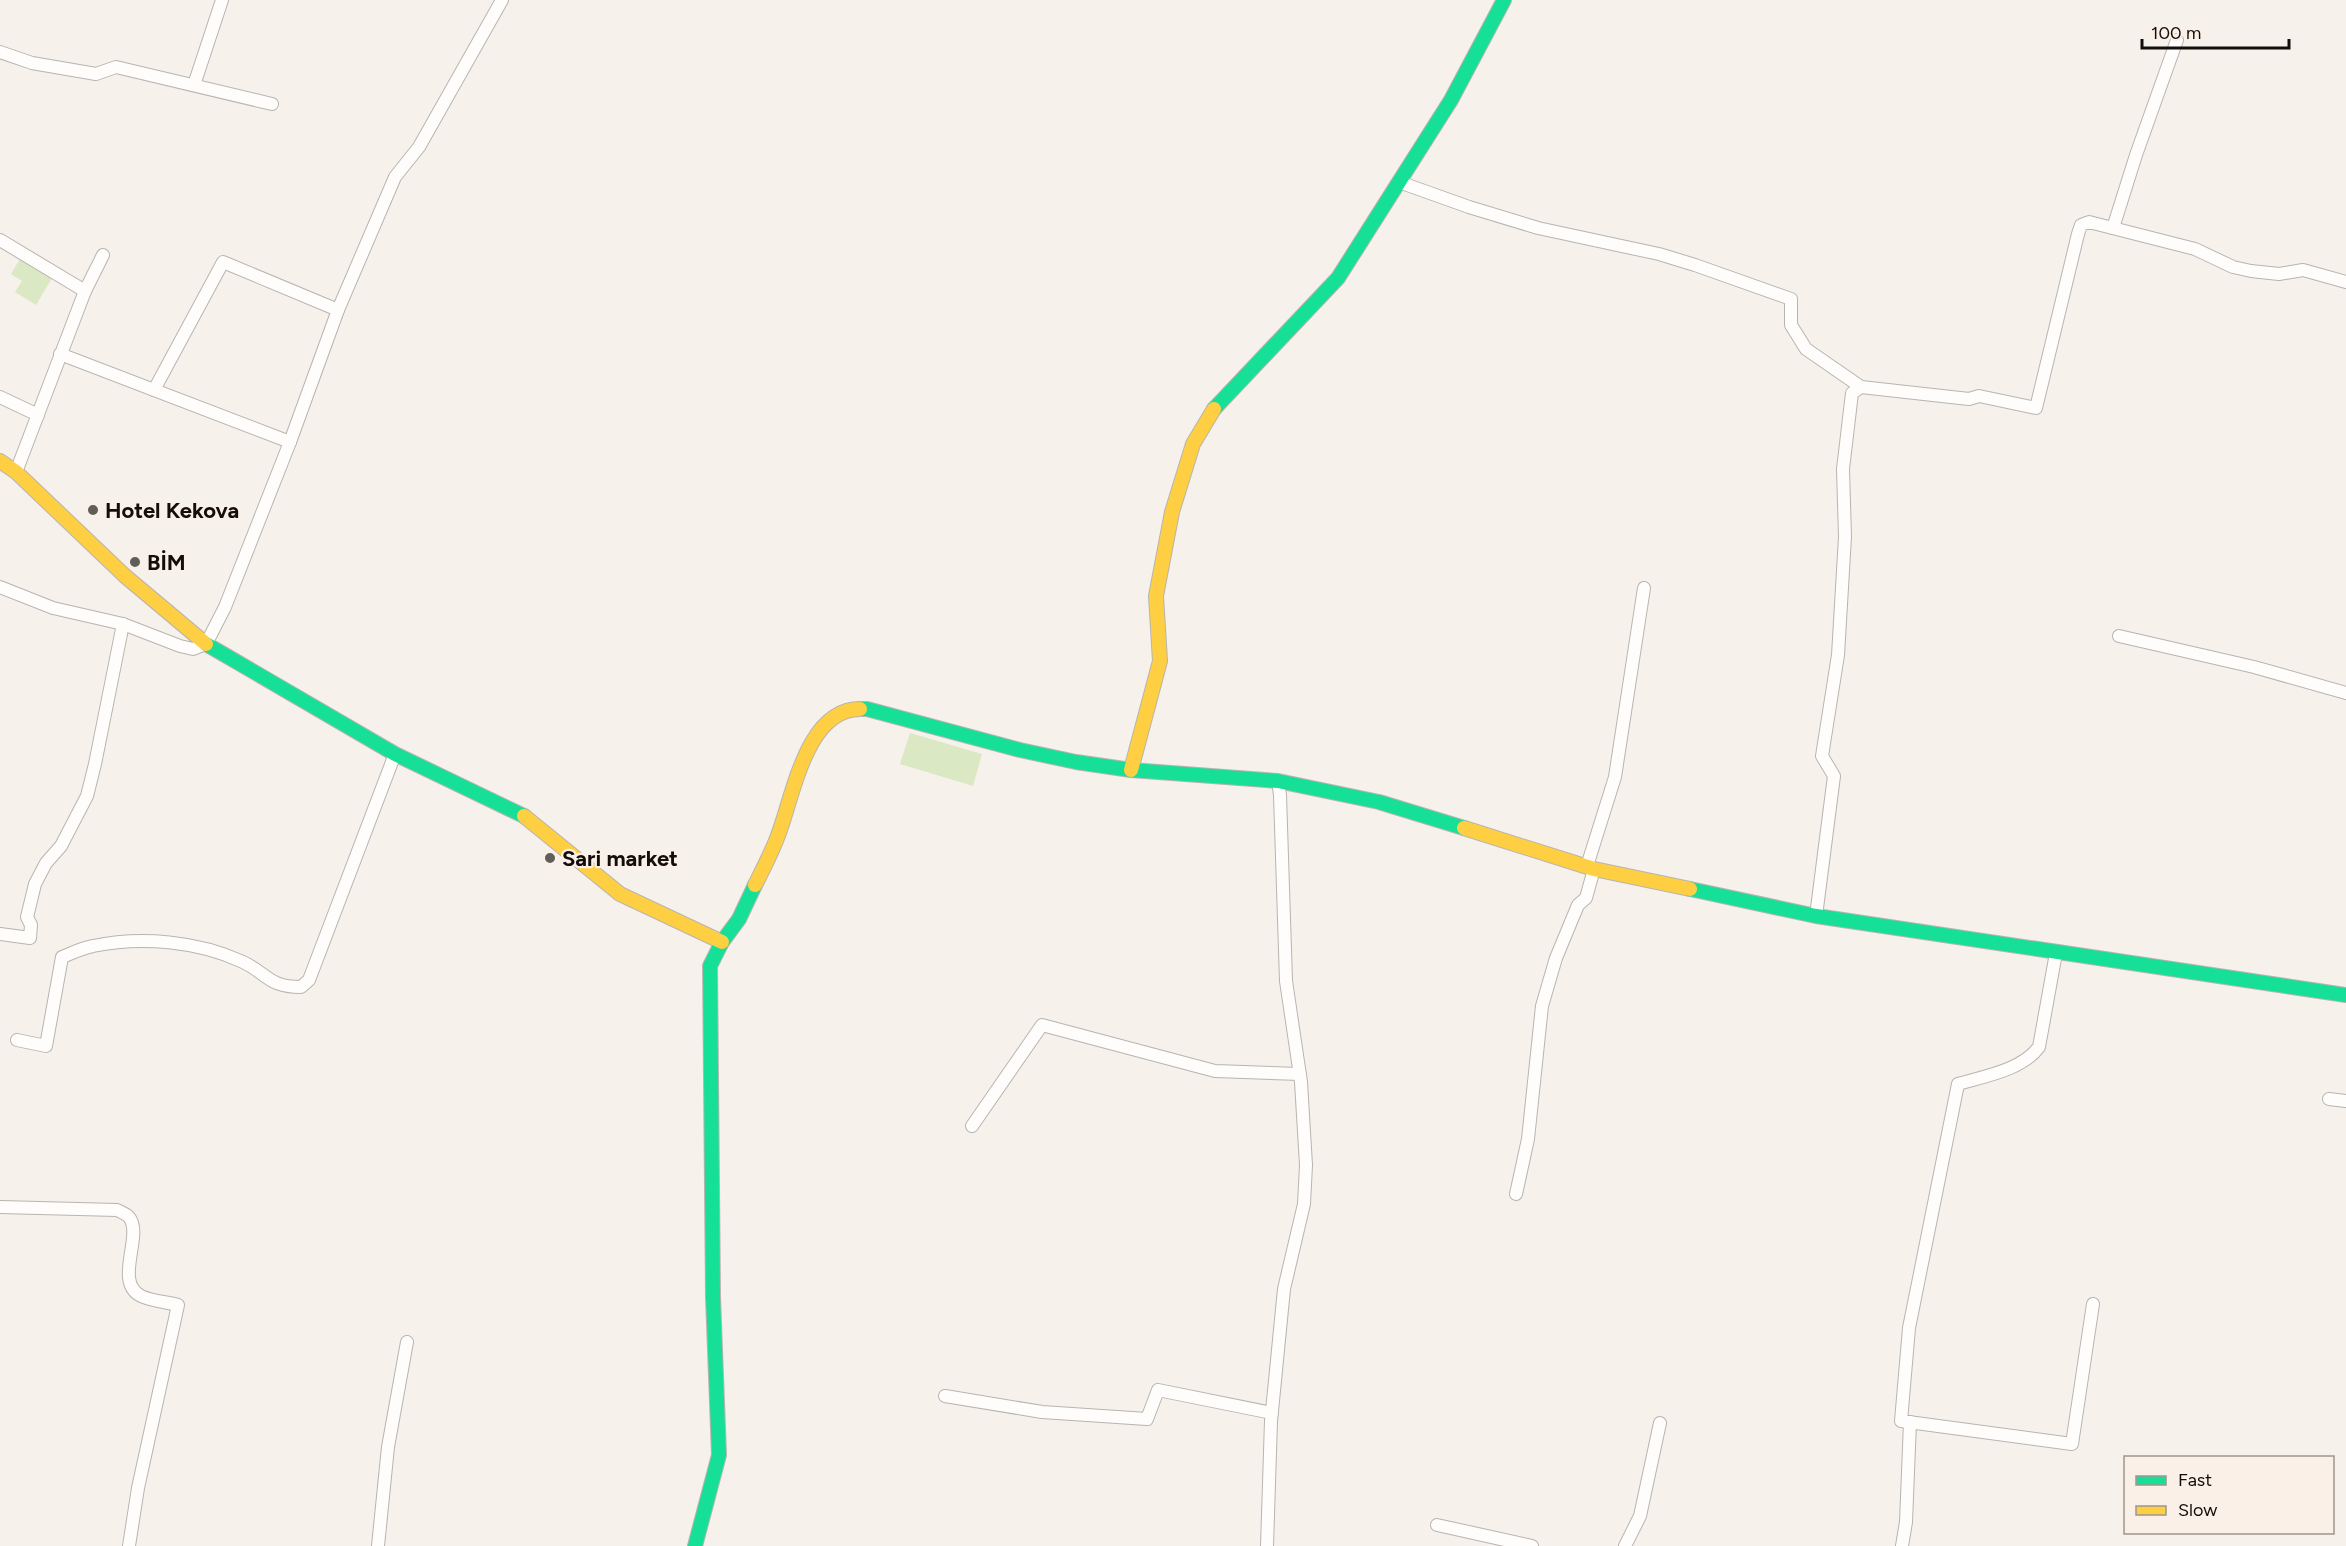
<svg xmlns="http://www.w3.org/2000/svg" width="2346" height="1546" font-family="Figtree,sans-serif">
	<style>
		.green { fill: #dbe8c4 }
		.lines { fill: none; stroke-linecap: round; stroke-linejoin: round }
		.street-casing { stroke: #b8b4b0; stroke-width: 14 }
		.fast-casing { stroke: #b8b4b0; stroke-width: 16 }
		.slow-casing { stroke: #b8b4b0; stroke-width: 16 }
		.street { stroke: #fefdfc; stroke-width: 12 }
		.fast { stroke: #16e098; stroke-width: 14 }
		.slow { stroke: #ffcf43; stroke-width: 14 }
		.poi-dot { fill: #615d59; stroke: #fbf0e7; stroke-width: 2 }
		.labels { text-anchor: middle; stroke-width: 4.5; stroke-linejoin: round; paint-order: stroke }
		.poi-label { font-size: 22px; font-weight: bold; fill: #110e0b; stroke: #fbf0e7; text-anchor: start }
	</style>
	<rect width="100%" height="100%" fill="#f6f1eb"/>
	<g class="green">
		<polygon points="20,259 52,278 36,305 15,292 22,281 11,274"/>
		<polygon points="910,733 982,754 973,786 900,764"/>
	</g>
	<g class="lines">
		<g class="street-casing">
			<g id="street">
				<polyline points="0,52 32,63 96,74 116,67 272,104"/>
				<polyline points="194,85 222,0"/>
				<polyline points="1399,182 1469,207 1538,228 1659,254 1695,265 1791,299 1791,325 1806,349 1861,387"/>
				<polyline points="2113,228 2136,155 2177,40"/>
				<polyline points="0,240 85,291 16,472"/>
				<polyline points="85,291 103,255"/>
				<polyline points="60,354 290,442"/>
				<polyline points="154,390 223,262 338,310"/>
				<polyline points="0,397 38,415"/>
				<polyline points="0,587 53,608 123,624 180,646 193,649 206,644 225,607 290,442 338,310 395,177 419,147 502,0"/>
				<polyline points="2119,636 2254,667 2346,693"/>
				<polyline points="1587,866 1615,777 1644,588"/>
				<polyline points="1816,916 1834,776 1822,756 1838,655 1845,537 1843,469 1852,393 1861,387 1969,399 1979,396 2036,408 2078,234 2081,225 2089,222 2195,249 2233,267 2251,271 2279,274 2303,270 2346,282"/>
				<polyline points="0,934 30,938 31,925 27,917 35,884 46,863 61,846 87,796 95,764 123,624"/>
				<path d="M 2056,953 L 2039,1047 C 2022,1070 1985,1076 1958,1084 L 1909,1328 L 1901,1421 L 2072,1444 L 2093,1304"/>
				<path d="M 17,1040 L 46,1046 L 62,957 C 72,953 82,948 93,946 C 141,936 198,941 243,962 C 268,974 268,987 301,987 L 309,980 L 395,754"/>
				<polyline points="2329,1099 2346,1101"/>
				<polyline points="972,1126 1042,1025 1215,1071 1300,1074"/>
				<polyline points="1516,1194 1528,1139 1542,1006 1556,958 1578,905 1586,898 1594,869"/>
				<path d="M 0,1207 L 117,1210 C 121,1212 126,1214 129,1217 C 144,1235 113,1282 141,1296 C 151,1301 167,1302 178,1305 L 138,1488 L 129,1546"/>
				<polyline points="945,1396 1042,1412 1147,1419 1158,1390 1272,1413"/>
				<polyline points="1437,1525 1532,1546"/>
				<polyline points="378,1546 388,1447 407,1342"/>
				<polyline points="1267,1546 1271,1421 1284,1289 1304,1204 1306,1165 1301,1082 1286,981 1280,795 1278,781"/>
				<polyline points="1625,1546 1640,1516 1660,1423"/>
				<polyline points="1902,1546 1906,1522 1910,1422"/>
			</g>
		</g>
		<g class="fast-casing">
			<g id="fast">
				<polyline points="1214,409 1338,278 1451,100 1504,0"/>
				<polyline points="206,644 395,754 524,816"/>
				<polyline points="860,709 867,709 1020,750 1076,762 1131,770 1278,781 1379,802 1464,828"/>
				<polyline points="1690,889 1816,916 2346,995"/>
				<polyline points="695,1546 719,1455 713,1297 710,966 722,942 739,919 755,885"/>
			</g>
		</g>
		<g class="slow-casing">
			<g id="slow">
				<polyline points="0,461 16,472 125,576 206,644"/>
				<polyline points="1131,770 1160,661 1156,596 1172,512 1193,444 1214,409"/>
				<polyline points="524,816 620,894 722,942"/>
				<polyline points="1464,828 1594,869 1690,889"/>
				<path d="M 755,885 C 763,869 771,854 777,838 C 793,799 805,709 860,709"/>
			</g>
		</g>
		<use href="#street" class="street"/>
		<use href="#fast" class="fast"/>
		<use href="#slow" class="slow"/>
	</g>
	<g class="poi-dot">
		<circle cx="93" cy="510" r="6"/>
		<circle cx="135" cy="562" r="6"/>
		<circle cx="550" cy="858" r="6"/>
	</g>
	<g class="labels">
		<g class="poi-label">
			<text x="105" y="518">Hotel Kekova</text>
			<text x="147" y="570">BİM</text>
			<text x="562" y="866">Sari market</text>
		</g>
	</g>
	<rect x="2124" y="1456" width="210" height="78" fill="#fbf0e7" stroke="#9d968f" stroke-width="1.5"/>
	<rect x="2136" y="1476" width="30" height="9" fill="#16e098" stroke="#9d968f" stroke-width="1.5"/>
	<text x="2178" y="1486" font-size="18" fill="#110e0b">Fast</text>
	<rect x="2136" y="1506" width="30" height="9" fill="#ffcf43" stroke="#9d968f" stroke-width="1.5"/>
	<text x="2178" y="1516" font-size="18" fill="#110e0b">Slow</text>
	<path d="M2142 39v9h147v-9" fill="none" stroke="#110e0b" stroke-width="3"/>
	<text x="2151" y="39" font-size="18" fill="#110e0b" stroke="#fbf0e7" stroke-width="4.5" paint-order="stroke">100 m</text>
</svg>
